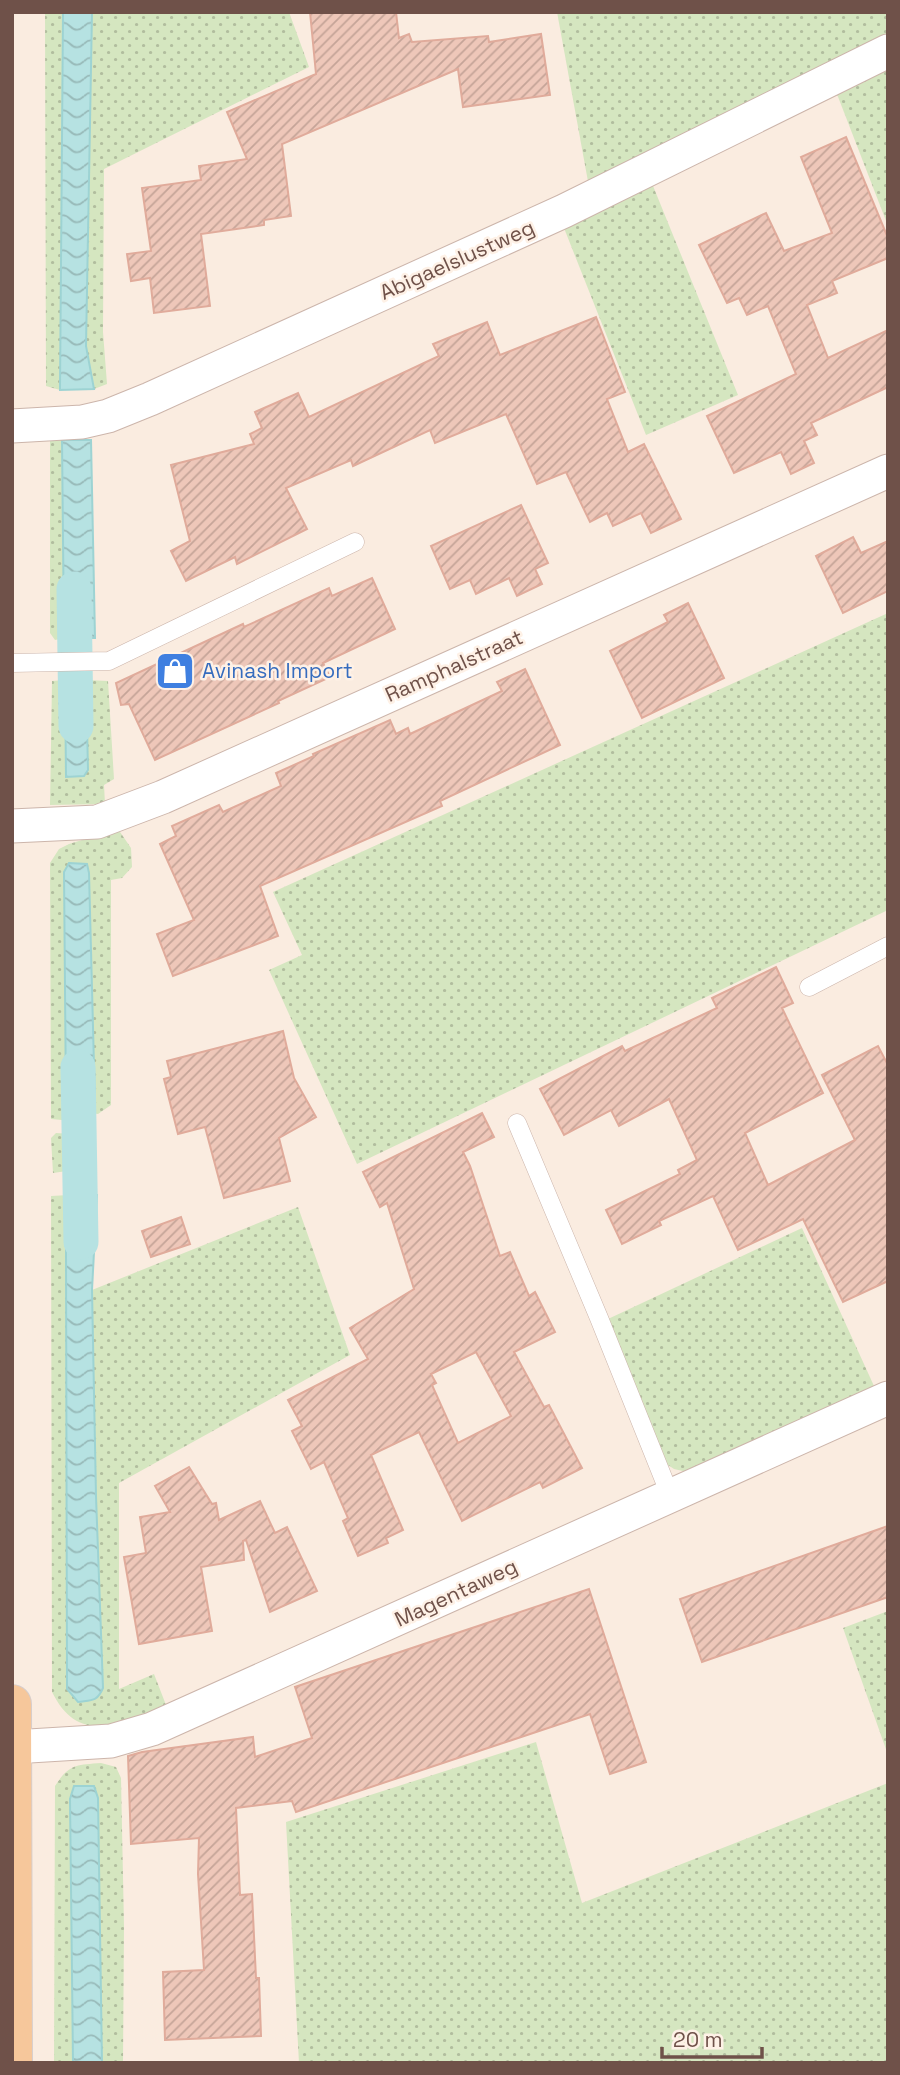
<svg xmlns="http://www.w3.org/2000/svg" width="900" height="2075" font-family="'Space Grotesk',sans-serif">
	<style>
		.grass { fill: url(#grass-dots) }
		.water { fill: url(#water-waves); stroke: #9dd3d3; stroke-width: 2 }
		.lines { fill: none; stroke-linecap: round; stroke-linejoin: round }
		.canal { stroke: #b6e2e2; stroke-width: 35 }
		.building { fill: url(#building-hatch); stroke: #e0ab9b; stroke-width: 2; fill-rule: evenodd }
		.lane-casing { stroke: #ccb5ab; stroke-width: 19 }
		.street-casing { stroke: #ccb5ab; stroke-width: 35 }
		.primary-casing { stroke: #d7cecc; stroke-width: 40 }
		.lane { stroke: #fff; stroke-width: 18 }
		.street { stroke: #fff; stroke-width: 33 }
		.primary { stroke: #f6c79b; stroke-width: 38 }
		.labels { text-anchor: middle; stroke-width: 5; stroke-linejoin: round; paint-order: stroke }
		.street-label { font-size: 21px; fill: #6f5149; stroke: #fef1e6 }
		.shop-label { font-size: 21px; fill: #366cbe; stroke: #fef1e6; text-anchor: start }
	</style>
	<defs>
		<pattern id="grass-dots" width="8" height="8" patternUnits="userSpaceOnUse" patternTransform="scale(1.75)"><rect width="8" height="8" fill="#d5e6c0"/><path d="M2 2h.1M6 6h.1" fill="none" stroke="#b1bd9e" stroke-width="1.8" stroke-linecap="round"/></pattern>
		<pattern id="water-waves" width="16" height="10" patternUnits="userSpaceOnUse" patternTransform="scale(1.75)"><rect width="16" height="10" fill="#b6e2e2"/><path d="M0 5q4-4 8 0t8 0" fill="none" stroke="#98bab9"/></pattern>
		<pattern id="building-hatch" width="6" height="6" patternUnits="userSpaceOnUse" patternTransform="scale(1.75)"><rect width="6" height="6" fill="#eec7b9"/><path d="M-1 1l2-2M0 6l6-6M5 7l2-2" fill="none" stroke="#c5a498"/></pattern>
	</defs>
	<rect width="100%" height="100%" fill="#faece0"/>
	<g class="grass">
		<polygon points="45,12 63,12 60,390 46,386"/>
		<polygon points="92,12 289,12 309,67 104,169 103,332 107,384 94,389 86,346"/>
		<polygon points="557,12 888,12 888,39 589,187"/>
		<polygon points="888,63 888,226 835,89"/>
		<polygon points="651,181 738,395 646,435 562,223"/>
		<polygon points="50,440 62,440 64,638 55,640 50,633"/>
		<polygon points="888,613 888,910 357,1164 269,970 302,955 273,892"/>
		<polygon points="65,680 66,777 88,769 86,680 108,681 114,779 104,785 105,804 50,805 52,681"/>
		<polygon points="118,829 131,848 132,867 122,878 111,880 111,1105 98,1114 90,1113 95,1104 89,873 64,872 66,1104 68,1113 62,1120 51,1119 50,863 59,849 69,844"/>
		<polygon points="56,1133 71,1134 65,1139 67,1171 53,1173 51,1138"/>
		<path d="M 69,1195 L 66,1249 L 67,1688 L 78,1702 L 96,1496 L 92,1290 L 298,1207 L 350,1355 L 119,1483 L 119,1689 L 154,1674 L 166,1705 C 121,1722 80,1748 52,1692 L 51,1196 Z"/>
		<polygon points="802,1228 874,1386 687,1472 674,1469 665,1463 608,1319"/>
		<polygon points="888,1611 888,1755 843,1628"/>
		<polygon points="536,1742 582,1903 888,1783 888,2063 299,2063 286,1822"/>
		<path d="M 101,1763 L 116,1767 L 121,1778 L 124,1926 L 123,2063 L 102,2063 L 98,1798 L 70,1799 L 73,2063 L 54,2063 L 55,1786 C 69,1764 76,1765 101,1763 Z"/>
	</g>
	<g class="water">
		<polygon points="63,12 92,12 86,346 94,389 60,390"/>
		<polygon points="62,440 91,440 95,638 64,638"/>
		<polygon points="65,680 86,680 88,770 84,776 66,777"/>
		<polygon points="69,863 87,864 89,873 95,1104 90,1113 68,1113 66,1104 64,872"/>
		<polygon points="71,1134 93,1134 96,1172 67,1171 65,1139"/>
		<path d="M 69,1195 L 97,1195 L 92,1290 L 96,1496 L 103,1688 C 97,1702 92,1700 78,1702 L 67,1689 L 66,1249 Z"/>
		<polygon points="74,1786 94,1786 98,1798 102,2063 73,2063 70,1799"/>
	</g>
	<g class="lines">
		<g class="canal">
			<polyline points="74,589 76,726"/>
			<polyline points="78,1067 81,1242"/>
		</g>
	</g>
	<g class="building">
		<polygon points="310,12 396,12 399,38 409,34 412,42 488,36 489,42 541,34 550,95 463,107 458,69 282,144 291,216 264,220 264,225 201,234 210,306 154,313 150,278 131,281 127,254 151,251 142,188 201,180 199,166 247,159 227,112 316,74"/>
		<polygon points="846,137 888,238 888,258 832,281 837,293 807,305 828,358 888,330 888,387 811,423 817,435 804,441 814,463 791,474 781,452 734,473 707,416 796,374 768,306 747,315 739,298 727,303 699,245 766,213 784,251 832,233 801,157"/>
		<polygon points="596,317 625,392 607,399 628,452 644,444 681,519 651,533 641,513 613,526 607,513 590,522 566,472 537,484 506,414 435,443 430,430 353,466 351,460 286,488 307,529 237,564 235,557 186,581 171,551 190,541 171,465 254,444 250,434 262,428 255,412 298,393 309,417 439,356 433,344 487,322 500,355"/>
		<polygon points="521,505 548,563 535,569 542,584 517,596 509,578 476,594 470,580 450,589 431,546"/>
		<polygon points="853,537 861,553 888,541 888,591 843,613 816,556"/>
		<polygon points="372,578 395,629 323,663 330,677 278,701 279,703 155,760 129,704 121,705 116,683 243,624 244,627 329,588 332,596"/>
		<polygon points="688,603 724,678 642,718 610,651 668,622 664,615"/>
		<polygon points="525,669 560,745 440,801 442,806 260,886 278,936 173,976 157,934 194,920 160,844 176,836 172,826 219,805 223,812 281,786 276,773 314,756 313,754 390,720 396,734 408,728 410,734 502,691 497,682"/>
		<polygon points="776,967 793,1003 782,1008 823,1093 745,1133 768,1185 855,1140 822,1075 878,1046 888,1065 888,1281 843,1302 803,1219 738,1250 713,1196 659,1221 661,1225 622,1244 606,1210 680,1174 678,1170 697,1160 669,1099 619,1126 611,1110 564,1135 540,1089 622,1046 625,1051 717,1008 712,998"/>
		<polygon points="283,1031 294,1078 316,1117 279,1138 290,1181 224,1198 205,1127 178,1134 164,1079 171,1077 167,1061"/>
		<path d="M 482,1113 L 494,1137 L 463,1152 L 470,1166 L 500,1256 L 510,1252 L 529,1296 L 535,1292 L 555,1332 L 514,1352 L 544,1407 L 549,1405 L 582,1468 L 543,1488 L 540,1482 L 462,1521 L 419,1432 L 371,1455 L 403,1530 L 386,1538 L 388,1543 L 358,1556 L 343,1521 L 348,1518 L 324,1462 L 311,1469 L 292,1431 L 302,1426 L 288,1400 L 368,1359 L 350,1328 L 414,1289 L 387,1203 L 380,1207 L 363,1172 ZM 476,1352 L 511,1416 L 458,1443 L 432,1385 L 436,1383 L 431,1374 Z"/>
		<polygon points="181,1217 190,1244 151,1257 142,1231"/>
		<polygon points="189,1467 212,1504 216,1503 219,1520 260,1501 275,1533 287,1527 317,1591 270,1612 246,1540 243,1541 244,1560 201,1567 212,1631 139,1644 124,1557 146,1553 140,1517 170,1512 155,1486"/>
		<polygon points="888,1526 888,1597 702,1662 680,1599"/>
		<polygon points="589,1589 646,1762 610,1774 590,1714 296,1812 292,1801 236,1808 240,1895 252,1894 256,1978 259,1978 261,2036 165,2040 163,1972 204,1970 198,1874 199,1838 131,1844 128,1756 142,1752 253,1737 255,1757 312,1738 295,1687"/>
	</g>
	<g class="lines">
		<g class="lane-casing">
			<g id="lane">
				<polyline points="12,663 109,661 355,542"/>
				<polyline points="809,987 888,946"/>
				<polyline points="517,1123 599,1318 670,1495"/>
			</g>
		</g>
		<g class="street-casing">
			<g id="street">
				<polyline points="12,426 82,422 108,416 150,399 564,211 888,51"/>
				<polyline points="12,826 97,822 163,797 888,471"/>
				<polyline points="13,1747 111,1741 152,1729 888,1398"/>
			</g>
		</g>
		<g class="primary-casing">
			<polyline id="primary" points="12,1704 13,2063"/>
		</g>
		<use href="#lane" class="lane"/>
		<use href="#street" class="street"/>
		<use href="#primary" class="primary"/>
	</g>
	<defs>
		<g id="shop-square" transform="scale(2.0125)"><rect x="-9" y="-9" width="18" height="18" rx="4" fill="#3f7fe0" stroke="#fef1e6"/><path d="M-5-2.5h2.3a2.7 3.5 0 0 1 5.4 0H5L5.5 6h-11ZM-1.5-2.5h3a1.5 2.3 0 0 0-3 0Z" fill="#fff"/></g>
	</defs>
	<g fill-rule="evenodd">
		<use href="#shop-square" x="175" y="671"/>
	</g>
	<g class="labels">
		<g class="street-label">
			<text transform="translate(457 260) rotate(-24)" y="7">Abigaelslustweg</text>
			<text transform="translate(454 666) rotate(-24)" y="7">Ramphalstraat</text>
			<text transform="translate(456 1593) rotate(-25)" y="7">Magentaweg</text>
		</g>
		<g class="shop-label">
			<text x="202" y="678">Avinash Import</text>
		</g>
	</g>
	<rect width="900" height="2075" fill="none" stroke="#6f5149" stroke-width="28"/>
	<path d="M662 2047v10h100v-10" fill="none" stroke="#6f5149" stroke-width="3.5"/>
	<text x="673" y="2047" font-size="21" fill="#6f5149" stroke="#fef1e6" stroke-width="5" paint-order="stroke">20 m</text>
</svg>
